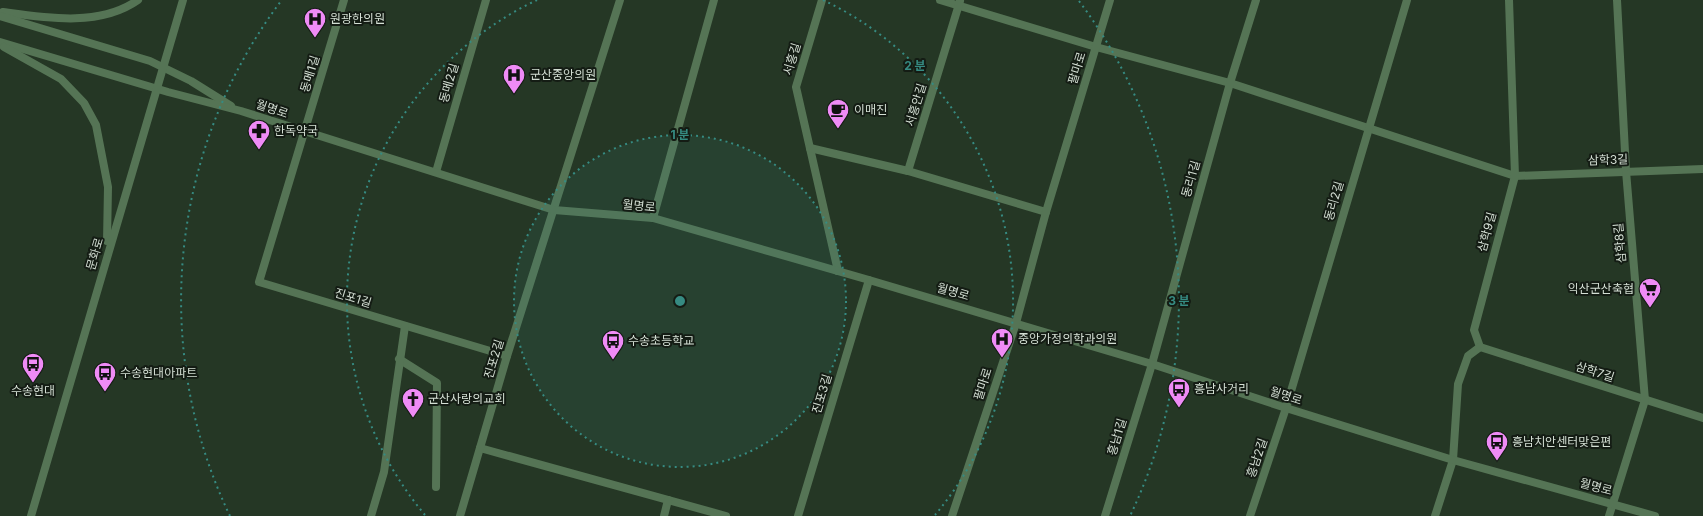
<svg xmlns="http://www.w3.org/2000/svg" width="1703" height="516" font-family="Inter,'Noto Sans KR',sans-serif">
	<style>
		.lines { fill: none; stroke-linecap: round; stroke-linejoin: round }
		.minor { stroke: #557455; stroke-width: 8 }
		.tertiary { stroke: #557455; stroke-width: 8 }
		.ring { fill: none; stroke: #368b82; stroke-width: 2; stroke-dasharray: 2 4 }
		.labels { text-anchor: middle; stroke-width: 4; stroke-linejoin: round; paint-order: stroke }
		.poi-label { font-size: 12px; fill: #d4dfd4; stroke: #141c14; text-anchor: start }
		.street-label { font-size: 12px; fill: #d4dfd4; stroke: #141c14 }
		.centre { fill: #368b82; stroke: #141c14; stroke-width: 2 }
		.ring-label { font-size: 12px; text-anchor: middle; font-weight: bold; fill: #368b82; stroke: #141c14; stroke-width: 4; stroke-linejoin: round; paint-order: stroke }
	</style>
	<rect width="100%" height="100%" fill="#253725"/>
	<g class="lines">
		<g class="minor">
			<polyline points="344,0 259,282 507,356"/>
			<polyline points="822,0 796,87 838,271"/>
			<polyline points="940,0 1096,47 1230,83 1515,176 1703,169"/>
			<polyline points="810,148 908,171 1046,212"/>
			<polyline points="908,171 960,1"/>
			<polyline points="436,172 486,0"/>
			<polyline points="653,218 714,0"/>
			<polyline points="1480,347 1474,330 1515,176 1509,0"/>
			<polyline points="1480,347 1703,418"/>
			<polyline points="399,359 437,383 436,487"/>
			<polyline points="480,448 726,516"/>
			<polyline points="371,516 384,472 405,326"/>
			<polyline points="460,516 507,356 620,0"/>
			<polyline points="664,516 668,500"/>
			<polyline points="798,516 869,280"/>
			<polyline points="1105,516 1152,364 1230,83 1256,0"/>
			<polyline points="1250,516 1286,408 1407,0"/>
			<polyline points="1435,516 1453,460 1458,384 1468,356 1480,347"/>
			<polyline points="1609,516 1645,400 1626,171 1617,0"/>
		</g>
		<g class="tertiary">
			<path d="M 3,12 C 46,18 100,27 138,0"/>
			<polyline points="0,16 150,61 191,81 231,106"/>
			<polyline points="0,42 168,92 241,111 554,210 653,218 869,280 1152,364 1286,408 1453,460 1655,516"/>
			<polyline points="4,47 61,79 84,103 96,125 108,187 107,241"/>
			<polyline points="31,516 183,0"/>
			<polyline points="952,516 1016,323 1046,212 1110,0"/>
		</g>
	</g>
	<circle cx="680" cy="301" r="166" fill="#368b82" fill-opacity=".12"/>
	<g class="ring">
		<circle cx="680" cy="301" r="166"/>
		<path d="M425 515A333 333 0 0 1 537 0M823 0A333 333 0 0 1 935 515"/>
		<path d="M230 516A499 499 0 0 1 281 1M1079 1A499 499 0 0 1 1130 516"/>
	</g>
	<defs>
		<g id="hospital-pin" transform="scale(1.15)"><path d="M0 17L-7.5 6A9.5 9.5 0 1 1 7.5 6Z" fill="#ef8bf6" stroke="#141c14"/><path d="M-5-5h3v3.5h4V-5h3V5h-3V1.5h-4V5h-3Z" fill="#111"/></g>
		<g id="cafe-pin" transform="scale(1.15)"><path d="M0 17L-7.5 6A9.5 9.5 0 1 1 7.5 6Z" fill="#ef8bf6" stroke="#141c14"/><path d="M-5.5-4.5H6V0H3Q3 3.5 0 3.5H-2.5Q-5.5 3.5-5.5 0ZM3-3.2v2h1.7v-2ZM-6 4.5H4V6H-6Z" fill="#111"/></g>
		<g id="pharmacy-pin" transform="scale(1.15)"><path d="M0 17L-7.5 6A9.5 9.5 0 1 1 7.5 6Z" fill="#ef8bf6" stroke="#141c14"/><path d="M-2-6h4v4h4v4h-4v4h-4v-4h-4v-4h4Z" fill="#111"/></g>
		<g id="supermarket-pin" transform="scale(1.15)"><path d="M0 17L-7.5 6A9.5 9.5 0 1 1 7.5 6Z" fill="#ef8bf6" stroke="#141c14"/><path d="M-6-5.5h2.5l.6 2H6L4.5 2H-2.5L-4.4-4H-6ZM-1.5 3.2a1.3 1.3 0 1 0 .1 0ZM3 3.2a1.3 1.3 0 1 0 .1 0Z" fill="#111"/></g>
		<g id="bus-pin" transform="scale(1.15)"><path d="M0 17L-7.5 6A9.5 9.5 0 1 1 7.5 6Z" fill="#ef8bf6" stroke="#141c14"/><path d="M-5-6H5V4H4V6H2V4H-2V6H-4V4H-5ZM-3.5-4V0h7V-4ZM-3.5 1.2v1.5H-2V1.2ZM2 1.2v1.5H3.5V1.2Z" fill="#111"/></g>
		<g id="church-pin" transform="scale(1.15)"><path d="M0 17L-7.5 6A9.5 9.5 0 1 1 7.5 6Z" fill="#ef8bf6" stroke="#141c14"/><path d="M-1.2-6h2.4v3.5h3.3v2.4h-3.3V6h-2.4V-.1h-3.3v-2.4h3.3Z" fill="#111"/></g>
	</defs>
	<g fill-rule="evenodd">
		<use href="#hospital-pin" x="315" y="19"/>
		<use href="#hospital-pin" x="514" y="75"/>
		<use href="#cafe-pin" x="838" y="110"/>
		<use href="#pharmacy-pin" x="259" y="131"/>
		<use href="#supermarket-pin" x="1650" y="289"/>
		<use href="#hospital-pin" x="1002" y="339"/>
		<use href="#bus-pin" x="613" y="341"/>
		<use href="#bus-pin" x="33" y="364"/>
		<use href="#bus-pin" x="105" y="373"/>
		<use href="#bus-pin" x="1179" y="389"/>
		<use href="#church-pin" x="413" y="399"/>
		<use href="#bus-pin" x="1497" y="442"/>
	</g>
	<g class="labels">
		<g class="poi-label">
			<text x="330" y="23">원광한의원</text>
			<text x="530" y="79">군산중앙의원</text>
			<text x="854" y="114">이매진</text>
			<text x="274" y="135">한독약국</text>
			<text x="1634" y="293" text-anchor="end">익산군산축협</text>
			<text x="1018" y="343">중앙가정의학과의원</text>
			<text x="628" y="345">수송초등학교</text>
			<text x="120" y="377">수송현대아파트</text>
			<text x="1194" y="393">흥남사거리</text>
			<text x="33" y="395" text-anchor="middle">수송현대</text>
			<text x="428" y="403">군산사랑의교회</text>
			<text x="1512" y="446">흥남치안센터맞은편</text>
		</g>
		<g class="street-label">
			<text transform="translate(792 59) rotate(-73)" y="4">서흥길</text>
			<text transform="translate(1077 68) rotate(-73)" y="4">팔마로</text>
			<text transform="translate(310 74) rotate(-73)" y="4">동메1길</text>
			<text transform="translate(449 83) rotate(-74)" y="4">동메2길</text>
			<text transform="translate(916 105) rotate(-73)" y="4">서흥안길</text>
			<text transform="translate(272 109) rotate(19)" y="4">월명로</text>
			<text transform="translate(1608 160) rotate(-2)" y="4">삼학3길</text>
			<text transform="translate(1191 179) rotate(-74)" y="4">동리1길</text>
			<text transform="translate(1334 201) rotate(-74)" y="4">동리2길</text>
			<text transform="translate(639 206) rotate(6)" y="4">월명로</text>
			<text transform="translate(1487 232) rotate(-75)" y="4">삼학9길</text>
			<text transform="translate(1620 243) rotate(-95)" y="4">삼학8길</text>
			<text transform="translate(95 254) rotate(-74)" y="4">문화로</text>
			<text transform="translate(953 292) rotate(16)" y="4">월명로</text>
			<text transform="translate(353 298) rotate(17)" y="4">진포1길</text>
			<text transform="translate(494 359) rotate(-73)" y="4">진포2길</text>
			<text transform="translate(1595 372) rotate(18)" y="4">삼학7길</text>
			<text transform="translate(983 384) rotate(-72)" y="4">팔마로</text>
			<text transform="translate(822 394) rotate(-73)" y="4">진포3길</text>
			<text transform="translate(1286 396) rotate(18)" y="4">월명로</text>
			<text transform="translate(1117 437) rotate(-73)" y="4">흥남1길</text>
			<text transform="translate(1257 458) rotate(-71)" y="4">흥남2길</text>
			<text transform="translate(1596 487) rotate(15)" y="4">월명로</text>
		</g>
	</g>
	<circle cx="680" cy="301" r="6" class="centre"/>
	<g class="ring-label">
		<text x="915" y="70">2 분</text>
		<text x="680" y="139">1 분</text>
		<text x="1179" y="305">3 분</text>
	</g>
</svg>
